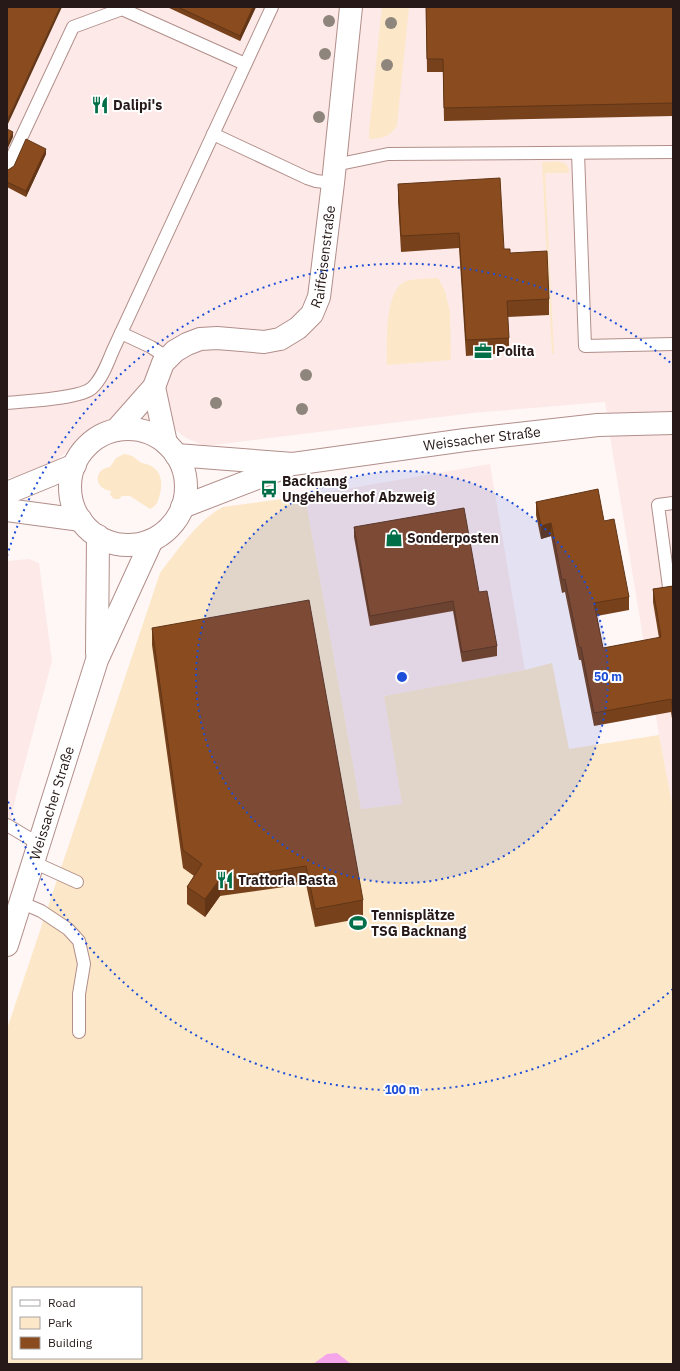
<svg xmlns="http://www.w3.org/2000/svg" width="680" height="1371" font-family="'IBM Plex Sans',sans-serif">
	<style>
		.built { fill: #fdeae8 }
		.green { fill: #fce8c8; fill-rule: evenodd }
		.water { fill: #f5a5e9 }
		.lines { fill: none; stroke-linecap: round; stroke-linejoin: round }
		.lane-casing { stroke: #b18e8a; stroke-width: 14 }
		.street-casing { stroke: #b18e8a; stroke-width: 24 }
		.secondary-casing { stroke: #b18e8a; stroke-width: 24 }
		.lane { stroke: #fff; stroke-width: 12 }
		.street { stroke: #fff; stroke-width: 22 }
		.secondary { stroke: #fff; stroke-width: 22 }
		.tree { fill: #8e857c }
		.wall { fill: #77411b }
		.shaded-wall { fill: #613516 }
		.building { fill: #8a4c1f; stroke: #613516 }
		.ring { fill: none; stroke: #1d4ed8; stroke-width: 2; stroke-dasharray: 2 4 }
		.labels { text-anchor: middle; stroke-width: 4; stroke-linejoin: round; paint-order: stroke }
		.poi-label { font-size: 14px; font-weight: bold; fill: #261918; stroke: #fff; text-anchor: start }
		.street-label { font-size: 14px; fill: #261918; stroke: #fff }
		.centre { fill: #1d4ed8; stroke: #fff; stroke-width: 2 }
		.ring-label { font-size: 12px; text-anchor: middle; font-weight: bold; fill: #1d4ed8; stroke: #fff; stroke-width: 4; stroke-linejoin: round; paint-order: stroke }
	</style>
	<rect width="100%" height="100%" fill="#fff7f6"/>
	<g class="built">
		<polygon points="7,7 673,7 673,811 659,735 613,455 605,402 473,413 205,446 186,438 169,425 115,423 73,446 43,472 7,478"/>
		<polygon points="490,464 525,670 384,696 402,804 361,809 305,496"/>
		<polygon points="29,559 39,563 52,661 16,796 7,839 7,561"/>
	</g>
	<g class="green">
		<path d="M 382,7 L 409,7 L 397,125 C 392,136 381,139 369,139 L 369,131 Z"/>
		<path d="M 542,162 C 553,162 570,158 569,173 L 545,173 L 554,353 L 552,354 Z"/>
		<path d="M 438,278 L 445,291 L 450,312 L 451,360 L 387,365 C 387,345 384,293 404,282 C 413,278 427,279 438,278 Z"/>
		<path d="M 124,454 C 132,455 134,457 140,462 C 142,464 146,463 149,465 C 161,470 163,482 160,494 C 158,501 157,506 150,509 L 130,496 L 122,496 L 119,499 L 114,499 L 110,495 L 111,491 C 94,489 93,469 110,467 L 116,458 Z"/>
		<path d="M 305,496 L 361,809 L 402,804 L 384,696 L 525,670 L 552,663 L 569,749 L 659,735 L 673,809 L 673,1364 L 7,1364 L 7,1029 L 160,573 C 176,552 200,518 223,507 ZM 13,1288 L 141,1288 L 141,1358 L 13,1358 Z"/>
	</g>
	<polygon class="water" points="337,1353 351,1364 313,1364 327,1354"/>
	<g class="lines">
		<g class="lane-casing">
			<g id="lane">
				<polyline points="213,134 307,178 316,181 333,183"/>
				<polyline points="578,153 585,346 673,344"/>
				<polyline points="335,165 388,154 673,152"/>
				<polyline points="7,168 73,27 122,9 245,64"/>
				<polyline points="121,333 151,347 168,358"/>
				<path d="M 7,403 C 25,401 80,399 92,388 C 103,378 108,361 114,348 L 272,7"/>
				<polyline points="673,503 658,505 669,587 673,586"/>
				<polyline points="7,825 39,844"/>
				<polyline points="33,862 77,882"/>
				<polyline points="20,902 41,911 68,929 79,941 84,964 79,994 79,1032"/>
			</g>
		</g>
		<g class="street-casing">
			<g id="street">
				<polyline points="154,387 166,443"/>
				<path id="s1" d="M 116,430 L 154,387 L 163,363 L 175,351 L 187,344 L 200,339 L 217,338 L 264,342 L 280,339 L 298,328 L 312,314 L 319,297 L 322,273 L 333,183 L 351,7"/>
				<polyline points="97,653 98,536"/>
				<path id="s2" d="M 7,945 L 97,660 L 152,540"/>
			</g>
		</g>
		<g class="secondary-casing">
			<g id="secondary">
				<circle cx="128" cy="487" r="58"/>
				<path id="s3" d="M 176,455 L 293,464 L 465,440 L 598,425 L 673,423"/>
				<polyline points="7,493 75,465"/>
				<polyline points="182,507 288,466"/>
				<polyline points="7,510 81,520"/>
			</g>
		</g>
		<use href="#lane" class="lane"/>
		<use href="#street" class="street"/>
		<use href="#secondary" class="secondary"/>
	</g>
	<g class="tree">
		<circle cx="329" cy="21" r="6"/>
		<circle cx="391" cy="23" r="6"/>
		<circle cx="325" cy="54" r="6"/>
		<circle cx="387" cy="65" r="6"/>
		<circle cx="319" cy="117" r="6"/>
		<circle cx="306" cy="375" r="6"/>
		<circle cx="216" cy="403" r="6"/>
		<circle cx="302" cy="409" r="6"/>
	</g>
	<g class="wall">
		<polygon points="167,7 256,7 240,41"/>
		<polygon points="426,7 673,7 673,116 444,121 443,72 427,72"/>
		<polygon points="46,154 26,197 7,187 7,170 8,170"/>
		<polygon points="398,184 510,253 549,299 549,315 507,317 509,338 509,353 466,356 459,248 401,252 398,200"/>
		<polygon points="536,502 604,521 629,597 629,610 597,616 603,648 659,638 653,602 653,589 673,586 673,725 671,712 594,726 581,660 579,660 565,592 562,593 551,536 541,539 536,515"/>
		<polygon points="354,527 479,592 497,646 497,656 462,662 453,611 370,626 354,537"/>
		<polygon points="152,628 363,900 363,918 315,927 306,884 220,896 205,917 187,904 187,887 194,876 183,868 152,645"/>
	</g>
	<g class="shaded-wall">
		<polygon points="60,7 62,7 7,126 7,121"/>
		<polygon points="253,7 256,7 240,41 240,36"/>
		<polygon points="13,132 13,137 7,150 7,145"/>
		<polygon points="46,149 46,154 26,197 26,191"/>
		<polygon points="551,523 551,536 541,539 541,526"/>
		<polygon points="220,879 220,896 205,917 205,899"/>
	</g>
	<g class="building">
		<polygon points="7,7 60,7 7,121"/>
		<polygon points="178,7 253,7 240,36"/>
		<polygon points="426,7 673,7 673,103 444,108 443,59 427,59"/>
		<polygon points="7,129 13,132 7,145"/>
		<polygon points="26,139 46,149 26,191 7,182 7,170 8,170 14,166"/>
		<polygon points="500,178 504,249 510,249 510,253 547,251 549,299 507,301 509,338 466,340 459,233 401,236 398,184"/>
		<polygon points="598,489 604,521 614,519 629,597 594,603 603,648 661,637 653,589 673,586 673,712 671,699 594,713 581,647 579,647 565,579 562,580 551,523 541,526 536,502"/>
		<polygon points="464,508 479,592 487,591 497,646 462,652 453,601 370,616 354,527"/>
		<polygon points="309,600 363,900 315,909 306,866 220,879 205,899 187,887 202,864 183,850 152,628"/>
	</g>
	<circle cx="402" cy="677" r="206" fill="#1d4ed8" fill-opacity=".12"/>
	<g class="ring">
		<circle cx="402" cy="677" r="206"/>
		<path d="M673 989A413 413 0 0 1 7 798M7 556A413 413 0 0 1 673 365"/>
	</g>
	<defs>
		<g id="restaurant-bare" transform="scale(1.38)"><path d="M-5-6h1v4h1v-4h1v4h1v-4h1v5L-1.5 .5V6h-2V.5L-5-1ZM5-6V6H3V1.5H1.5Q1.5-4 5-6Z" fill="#006f48" stroke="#fff" stroke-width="2.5" paint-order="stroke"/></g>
		<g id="office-bare" transform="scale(1.38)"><path d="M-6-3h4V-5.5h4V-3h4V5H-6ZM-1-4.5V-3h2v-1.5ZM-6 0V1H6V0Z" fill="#006f48" stroke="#fff" stroke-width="2.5" paint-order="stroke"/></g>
		<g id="bus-bare" transform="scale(1.38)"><path d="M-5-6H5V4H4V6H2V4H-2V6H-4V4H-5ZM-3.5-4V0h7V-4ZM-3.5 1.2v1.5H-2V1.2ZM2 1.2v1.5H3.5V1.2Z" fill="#006f48" stroke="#fff" stroke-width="2.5" paint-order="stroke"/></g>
		<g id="shop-bare" transform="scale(1.38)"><path d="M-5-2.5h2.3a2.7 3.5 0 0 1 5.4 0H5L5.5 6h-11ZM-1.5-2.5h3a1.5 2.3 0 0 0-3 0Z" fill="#006f48" stroke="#fff" stroke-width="2.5" paint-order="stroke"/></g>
		<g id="stadium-bare" transform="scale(1.38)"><path d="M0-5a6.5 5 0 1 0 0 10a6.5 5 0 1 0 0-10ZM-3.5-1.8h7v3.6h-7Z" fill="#006f48" stroke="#fff" stroke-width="2.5" paint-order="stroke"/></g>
	</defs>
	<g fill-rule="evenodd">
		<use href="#restaurant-bare" x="100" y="105"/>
		<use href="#office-bare" x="483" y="351"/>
		<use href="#bus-bare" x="269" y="489"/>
		<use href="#shop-bare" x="394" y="538"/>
		<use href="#restaurant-bare" x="225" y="880"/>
		<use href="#stadium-bare" x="358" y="923"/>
	</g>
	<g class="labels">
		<g class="poi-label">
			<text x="113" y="110">Dalipi's</text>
			<text x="496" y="356">Polita</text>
			<text x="282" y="486">Backnang<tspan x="282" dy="16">Ungeheuerhof Abzweig</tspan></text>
			<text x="407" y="543">Sonderposten</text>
			<text x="238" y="885">Trattoria Basta</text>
			<text x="371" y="920">Tennisplätze<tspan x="371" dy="16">TSG Backnang</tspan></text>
		</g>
		<g class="street-label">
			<text dy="5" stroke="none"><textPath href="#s1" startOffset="308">Raiffeisenstraße</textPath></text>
			<text dy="5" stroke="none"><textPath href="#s3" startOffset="308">Weissacher Straße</textPath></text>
			<text dy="5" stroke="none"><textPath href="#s2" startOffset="149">Weissacher Straße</textPath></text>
		</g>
	</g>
	<circle cx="402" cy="677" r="6" class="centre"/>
	<g class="ring-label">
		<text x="608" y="681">50 m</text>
		<text x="402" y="1094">100 m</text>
	</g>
	<rect width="680" height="1371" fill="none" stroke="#261918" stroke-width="16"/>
	<rect x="12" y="1287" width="130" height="72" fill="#ffffff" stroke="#a8a3a3"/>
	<rect x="20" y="1300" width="20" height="6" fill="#ffffff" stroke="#a8a3a3"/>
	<text x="48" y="1307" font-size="12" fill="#261918">Road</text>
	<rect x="20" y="1317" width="20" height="12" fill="#fce8c8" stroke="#a8a3a3"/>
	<text x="48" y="1327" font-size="12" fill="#261918">Park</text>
	<rect x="20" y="1337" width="20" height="12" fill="#8a4c1f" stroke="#a8a3a3"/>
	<text x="48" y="1347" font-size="12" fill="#261918">Building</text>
</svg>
